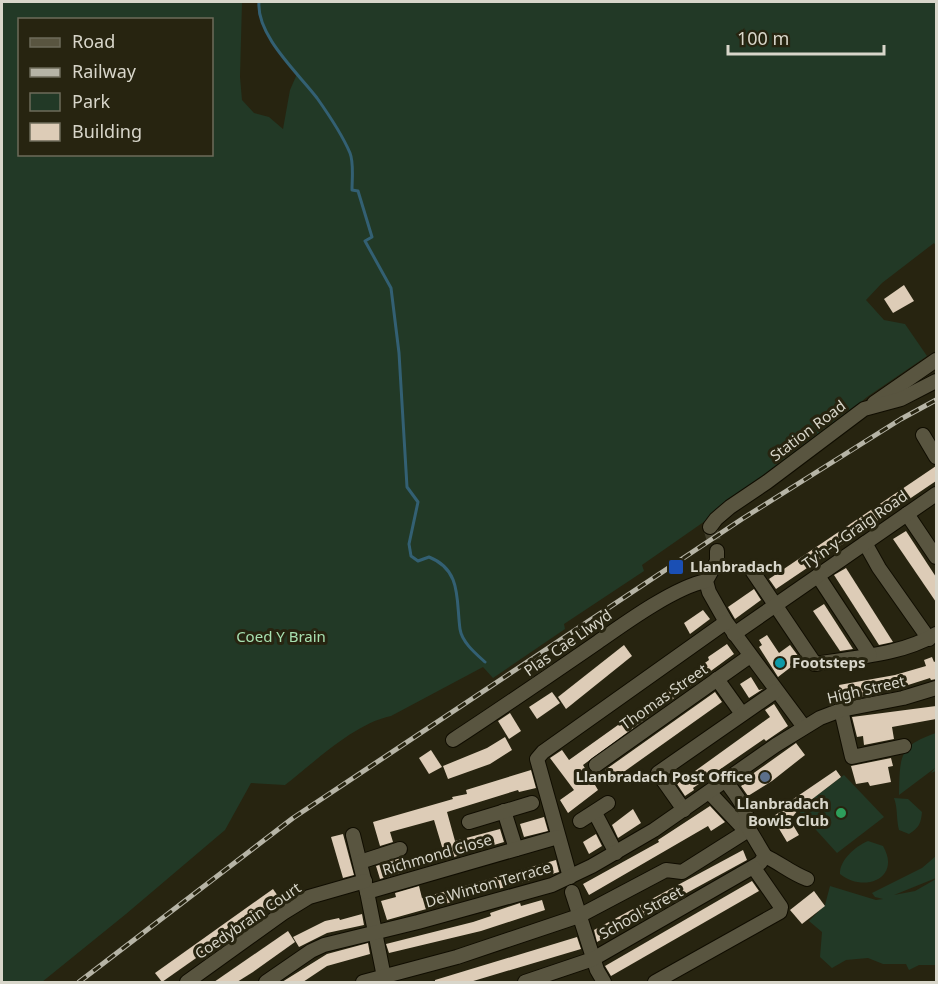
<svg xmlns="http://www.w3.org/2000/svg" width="938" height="984" font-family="'Noto Sans',sans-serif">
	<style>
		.green { fill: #223926; fill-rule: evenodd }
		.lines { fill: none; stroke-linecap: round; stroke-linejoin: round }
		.stream { stroke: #336073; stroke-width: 3 }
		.building { fill: #ddccb7 }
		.minor-tunnel { stroke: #423f2c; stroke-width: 14; stroke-dasharray: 14 7; stroke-linecap: butt }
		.minor-casing { stroke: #100d00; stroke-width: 16 }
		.minor { stroke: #595540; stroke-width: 14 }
		.rail-casing { stroke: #b6b4a6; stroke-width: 5 }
		.rail { stroke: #272410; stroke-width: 3; stroke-dasharray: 9; stroke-linecap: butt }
		.transit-dot { fill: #1a4fb4; stroke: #272410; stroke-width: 2 }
		.culture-dot { fill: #0f9aa8; stroke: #272410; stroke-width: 2 }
		.service-dot { fill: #5c6f8a; stroke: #272410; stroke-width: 2 }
		.leisure-dot { fill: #2e9e5b; stroke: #272410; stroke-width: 2 }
		.labels { text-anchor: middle; stroke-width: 6; stroke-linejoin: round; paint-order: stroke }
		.street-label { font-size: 15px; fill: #d8d6ca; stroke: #272410 }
		.poi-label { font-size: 15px; font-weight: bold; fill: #d8d6ca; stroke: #272410; text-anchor: start }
		.park-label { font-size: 15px; fill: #a7e0b0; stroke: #272410 }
	</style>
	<rect width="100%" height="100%" fill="#272410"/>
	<g class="green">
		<path d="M 2,2 L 242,2 L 240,77 L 242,100 L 254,113 L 269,117 L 283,129 L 290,90 L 297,74 C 282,56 257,26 259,2 L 936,2 L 936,246 L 934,243 L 882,283 L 866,300 L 884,320 L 905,324 L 927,356 L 867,397 L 792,458 L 718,512 L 642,565 L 644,571 L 564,624 L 565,629 L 493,678 L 483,667 L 391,716 C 353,724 315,762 285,785 L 251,783 L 225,830 L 126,914 L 42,982 L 2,982 ZM 20,20 L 212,20 L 212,154 L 20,154 Z"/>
		<path d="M 936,733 L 936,771 L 931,773 L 935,768 L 899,795 C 900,757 898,746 936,733 Z"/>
		<polygon points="844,775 884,817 837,853 798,810"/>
		<path d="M 894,798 L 908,799 L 922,812 C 921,823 919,828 909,834 L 899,830 C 896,818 898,809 894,798 Z"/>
		<path d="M 868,841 L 883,846 C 902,879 863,893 840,874 C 839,860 856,846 868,841 Z"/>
		<polygon points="936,856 936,878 894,895 915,891 936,879 936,965 919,965 909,970 906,964 883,964 868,958 846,960 832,968 820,957 822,932 809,921 825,905 830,886 876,900 883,899 875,897 872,893 922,868"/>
	</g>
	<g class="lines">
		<path class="stream" d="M 259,2 C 256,35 298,73 317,98 C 329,115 342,134 350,153 C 354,163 352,179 352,190 L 358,191 L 372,237 L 365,241 L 391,288 L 399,353 L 407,487 L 418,502 L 409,544 L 411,556 L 418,561 L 429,557 C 462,570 456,600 460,629 C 462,642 475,653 485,662"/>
	</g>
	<g class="building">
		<polygon points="904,285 914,301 893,313 884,299"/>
		<polygon points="936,466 936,481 776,589 769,579"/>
		<polygon points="906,531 936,577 936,602 893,539"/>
		<polygon points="846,568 893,642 879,645 834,575"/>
		<polygon points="754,589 761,600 735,619 728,607"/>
		<polygon points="824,604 853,649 840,651 813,611"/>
		<polygon points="703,610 710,619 690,634 684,623"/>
		<polygon points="767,635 779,653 790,645 799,657 790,664 791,667 778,677 759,647 762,645 759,640"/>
		<polygon points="727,644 734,654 583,765 598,790 568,813 560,800 574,790 550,758 562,750 569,760 709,660 708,657"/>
		<polygon points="624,645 632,656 566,709 558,697"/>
		<polygon points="932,657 934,662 936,661 936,679 931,680 930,678 905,686 881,690 882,693 841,701 839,685 895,675 926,666 924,660"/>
		<polygon points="751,677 759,690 763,689 749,698 740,684"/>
		<polygon points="552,692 560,703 537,719 529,707"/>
		<polygon points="715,692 722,702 611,781 605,770"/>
		<polygon points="774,704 788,726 766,741 764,739 693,788 694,790 685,796 677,784 770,717 765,710"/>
		<polygon points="936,706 936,719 892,727 894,739 864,745 863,736 857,737 852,717"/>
		<polygon points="510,713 521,731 509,739 498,721"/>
		<polygon points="505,737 512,750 490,764 448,779 443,766 487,748"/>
		<polygon points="796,743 805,755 772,781 748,796 741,786 753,778 751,775"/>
		<polygon points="431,750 442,767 429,774 419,758"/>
		<polygon points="891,758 893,766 888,767 891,782 870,786 868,782 856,784 851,766"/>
		<polygon points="531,770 536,788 519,792 518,790 447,812 455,841 500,829 504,842 380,879 376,866 404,857 406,860 443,850 434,820 390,832 393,842 380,846 373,822 453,799 452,797 467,794 466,790"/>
		<polygon points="836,770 841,777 798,810 790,820 799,835 787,842 772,817 791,805 789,802"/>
		<polygon points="710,806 725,822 711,831 708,826 589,895 583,884 659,842 658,840"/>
		<polygon points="633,809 641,823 618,838 612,825"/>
		<polygon points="544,817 548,831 524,837 520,824"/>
		<polygon points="343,834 354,875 343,878 331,837"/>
		<polygon points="596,834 602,846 589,854 583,842"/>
		<polygon points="743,850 747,860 597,942 594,930"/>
		<polygon points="556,860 559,872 387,920 381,901 396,897 395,893 419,886 422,898"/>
		<polygon points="752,881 759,891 611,976 605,966"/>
		<polygon points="273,889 280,899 162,982 155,973"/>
		<polygon points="814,891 825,906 802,924 790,910"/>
		<polygon points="542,900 545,910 481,931 389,953 386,944 473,922 491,916 490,913 520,903 521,906"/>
		<polygon points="362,914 364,925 327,933 299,947 293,937 325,921 339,918 340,920"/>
		<polygon points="288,931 295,942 253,972 237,982 214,982"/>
		<polygon points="577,937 581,949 470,982 435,982 435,980"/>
		<polygon points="368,943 370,954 327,966 303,982 282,982 327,954"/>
	</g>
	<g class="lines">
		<polyline class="minor-tunnel" points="710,527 717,551"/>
		<g class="minor-casing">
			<g id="minor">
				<polyline points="874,403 936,360"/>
				<polyline points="923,435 936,457"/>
				<polyline points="907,514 936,557"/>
				<polyline points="710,527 716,519 730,507 767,482 864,409 901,399 936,381"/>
				<polyline points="865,543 879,568 929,639"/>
				<polyline points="717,551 717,561 706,581 709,592 726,622 804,727"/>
				<path d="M 751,569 L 815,664 C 855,657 901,655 936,634"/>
				<polyline points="818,576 870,655"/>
				<polyline points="734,634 936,494"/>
				<polyline points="717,679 742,714"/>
				<polyline points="841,710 852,757 904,746"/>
				<path d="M 453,740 C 502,708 550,675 598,642 C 625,623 675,587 706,581"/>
				<polyline points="596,765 750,656"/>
				<polyline points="709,792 741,826 746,824"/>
				<polyline points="684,810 658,773 776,691"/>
				<polyline points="504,811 516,849"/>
				<polyline points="595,813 616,853"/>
				<polyline points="580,821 608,803"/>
				<polyline points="469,822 532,803"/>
				<polyline points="353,835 367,892 385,982"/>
				<path d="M 765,856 C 780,863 791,873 807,879"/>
				<polyline points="360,862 400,849"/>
				<polyline points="570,877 537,759 543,752 726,622"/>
				<polyline points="367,892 558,837"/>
				<polyline points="572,892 597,970 604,982"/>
				<polyline points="187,982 283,913 309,897 365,881"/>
				<polyline points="266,982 311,951 324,945 418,922 552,885 592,866 654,830 776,745 820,718 841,710 903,698 936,688"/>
				<polyline points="363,982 457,957 579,916 666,870 682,872 750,829"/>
				<path d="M 525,982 L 593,959 L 760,863 L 765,856 L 746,824 C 750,810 733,792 726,781"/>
				<polyline points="655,982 780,912 781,907 754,868"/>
			</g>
		</g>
		<use href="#minor" class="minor"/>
		<g class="rail-casing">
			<polyline id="rail" points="79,982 293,818 742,519 901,419 936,400"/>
		</g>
		<use href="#rail" class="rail"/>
	</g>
	<rect class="transit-dot" x="668" y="559" width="16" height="16" rx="3"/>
	<circle class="culture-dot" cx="780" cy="663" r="6"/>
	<circle class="service-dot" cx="765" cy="777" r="6"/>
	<circle class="leisure-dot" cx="841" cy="813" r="6"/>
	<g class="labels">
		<g class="street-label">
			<text transform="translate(808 431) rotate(-37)" y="5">Station Road</text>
			<text transform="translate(855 530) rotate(-35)" y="5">Ty'n-y-Graig Road</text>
			<text transform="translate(568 643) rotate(-35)" y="5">Plas Cae Llwyd</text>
			<text transform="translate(866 690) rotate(-13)" y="5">High Street</text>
			<text transform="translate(664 697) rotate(-35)" y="5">Thomas Street</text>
			<text transform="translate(437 855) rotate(-16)" y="5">Richmond Close</text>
			<text transform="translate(488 885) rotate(-16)" y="5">De Winton Terrace</text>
			<text transform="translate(641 913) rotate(-29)" y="5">School Street</text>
			<text transform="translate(248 921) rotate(-34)" y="5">Coedybrain Court</text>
		</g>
		<g class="poi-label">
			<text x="690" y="572">Llanbradach</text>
			<text x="792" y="668">Footsteps</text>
			<text x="753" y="782" text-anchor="end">Llanbradach Post Office</text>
			<text x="829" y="809" text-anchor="end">Llanbradach<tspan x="829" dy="17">Bowls Club</tspan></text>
		</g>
		<g class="park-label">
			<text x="281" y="642">Coed Y Brain</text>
		</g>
	</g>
	<rect width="938" height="984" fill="none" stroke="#d8d6ca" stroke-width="6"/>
	<rect x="18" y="18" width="195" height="138" fill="#272410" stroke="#6e6b5a" stroke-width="1.5"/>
	<rect x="30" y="38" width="30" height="9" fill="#595540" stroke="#6e6b5a" stroke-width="1.5"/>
	<text x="72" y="48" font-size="18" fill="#d8d6ca">Road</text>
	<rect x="30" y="68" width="30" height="9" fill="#b6b4a6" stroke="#6e6b5a" stroke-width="1.5"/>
	<text x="72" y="78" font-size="18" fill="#d8d6ca">Railway</text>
	<rect x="30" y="93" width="30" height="18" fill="#223926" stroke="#6e6b5a" stroke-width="1.5"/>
	<text x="72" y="108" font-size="18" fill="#d8d6ca">Park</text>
	<rect x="30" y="123" width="30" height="18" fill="#ddccb7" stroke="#6e6b5a" stroke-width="1.5"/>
	<text x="72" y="138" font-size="18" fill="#d8d6ca">Building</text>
	<path d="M728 45v9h156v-9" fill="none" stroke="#d8d6ca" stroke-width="3"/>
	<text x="737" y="45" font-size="18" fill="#d8d6ca" stroke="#272410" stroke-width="4.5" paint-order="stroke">100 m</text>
</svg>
